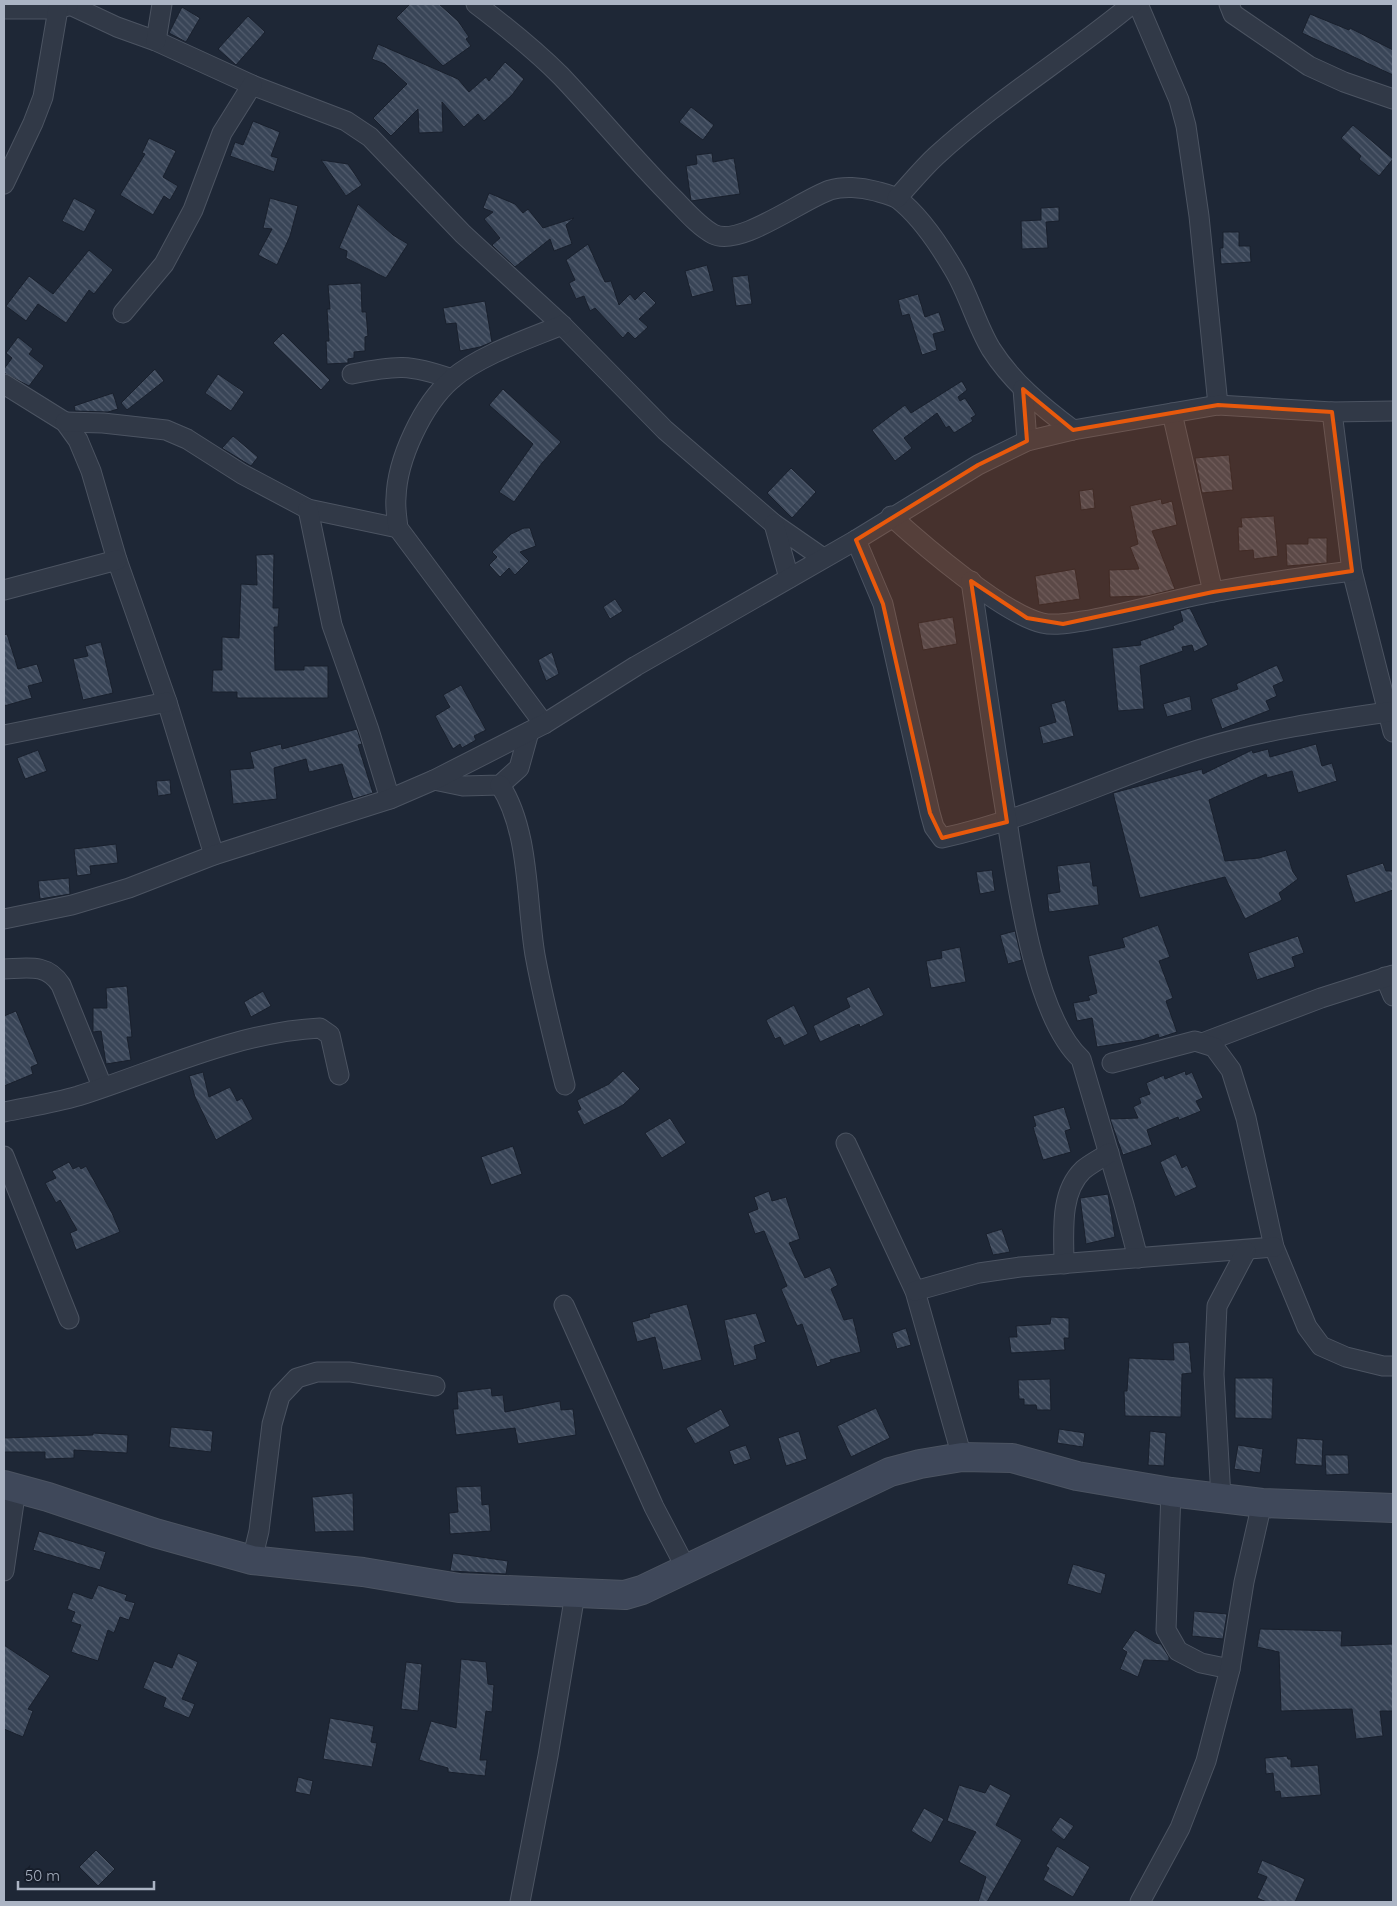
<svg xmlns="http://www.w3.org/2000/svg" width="1397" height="1906" font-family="Quicksand,sans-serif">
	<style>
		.building { fill: url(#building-back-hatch); stroke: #19202d }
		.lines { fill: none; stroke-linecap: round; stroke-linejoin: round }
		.street-casing { stroke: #4c5462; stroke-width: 21 }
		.secondary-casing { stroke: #4c5462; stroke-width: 30 }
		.street { stroke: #313947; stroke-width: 19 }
		.secondary { stroke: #3f485a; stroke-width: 28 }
		.marked { fill: #e8590c; fill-opacity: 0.2; stroke: #e8590c; stroke-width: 4; stroke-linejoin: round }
	</style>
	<defs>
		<pattern id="building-back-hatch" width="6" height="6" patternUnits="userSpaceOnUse" patternTransform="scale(1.25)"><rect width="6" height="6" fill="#394557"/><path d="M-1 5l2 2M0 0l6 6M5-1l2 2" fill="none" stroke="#535d6e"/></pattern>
	</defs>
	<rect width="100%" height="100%" fill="#1e2736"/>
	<g class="building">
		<polygon points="410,4 439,4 458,21 469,37 466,39 471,46 443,66 396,18"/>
		<polygon points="182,7 200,18 186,42 169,33"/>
		<polygon points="1310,14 1349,30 1350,28 1393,50 1393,75 1302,33"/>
		<polygon points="248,16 265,32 236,65 218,49"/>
		<polygon points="378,44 458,79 469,92 486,77 489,81 505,62 524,79 512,95 484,121 478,114 464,127 442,102 443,132 419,133 418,109 391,136 373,118 407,84 385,64 372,59"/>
		<polygon points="691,107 714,125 703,140 679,122"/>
		<polygon points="253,121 280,132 271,156 278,158 274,172 230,156 235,142 243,145"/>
		<polygon points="1353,125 1393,159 1379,176 1359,159 1361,156 1341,138"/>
		<polygon points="149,138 176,151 163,177 178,186 170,200 164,196 153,215 120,195 145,154 142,153"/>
		<polygon points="712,153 713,162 734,158 740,194 691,201 686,166 697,164 696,155"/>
		<polygon points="321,160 348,164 362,185 346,196"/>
		<polygon points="489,193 515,204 523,213 528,209 543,228 574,218 566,225 572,244 554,251 550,239 515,267 492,245 500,238 484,219 493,212 483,208"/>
		<polygon points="74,198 96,210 84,232 62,221"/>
		<polygon points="270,198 298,206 290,236 277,265 258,255 272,229 263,228"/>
		<polygon points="358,204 393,235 408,244 386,278 346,258 347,251 339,248"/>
		<polygon points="1059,207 1059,221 1046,222 1048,248 1022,249 1021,221 1041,220 1041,208"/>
		<polygon points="1223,232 1239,232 1239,246 1250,246 1251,262 1221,264 1220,248 1223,248"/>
		<polygon points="588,244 605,282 611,281 619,305 630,294 635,300 644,291 656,303 639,319 648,327 635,339 628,332 623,338 595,308 590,311 584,296 576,299 569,283 575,280 566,260"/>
		<polygon points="89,250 113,270 94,294 89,290 66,323 38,304 26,321 6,306 29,276 53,294"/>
		<polygon points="707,265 714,291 692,297 685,271"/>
		<polygon points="748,275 752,304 736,306 732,277"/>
		<polygon points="361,283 362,312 366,312 368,336 365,337 365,351 354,352 354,358 348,359 348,363 327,364 326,341 329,341 327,309 330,309 328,285"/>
		<polygon points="918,294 925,317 939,312 945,331 933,334 937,350 922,355 909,314 902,316 898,300"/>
		<polygon points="485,301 492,342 480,347 460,351 456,323 446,324 443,308"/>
		<polygon points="283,333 330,380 321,390 273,343"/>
		<polygon points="18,337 33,349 29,354 44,366 29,386 4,373 4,369 12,358 6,353"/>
		<polygon points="155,369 164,381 127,410 121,403"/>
		<polygon points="218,374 244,392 231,411 205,393"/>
		<polygon points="962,381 967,390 958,397 960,401 965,398 976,415 971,418 973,421 954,433 949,426 946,428 937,413 904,438 912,448 895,461 872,430 905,405 911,413"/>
		<polygon points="503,389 561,442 542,463 514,502 499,492 533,444 489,405"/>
		<polygon points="113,393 118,409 108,412 75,411 74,406"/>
		<polygon points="233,436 258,457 251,466 222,448"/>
		<polygon points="1229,455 1233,490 1202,493 1195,458"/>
		<polygon points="791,468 816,492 792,518 767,493"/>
		<polygon points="1093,489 1095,508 1081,510 1079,491"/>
		<polygon points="1161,499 1162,504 1172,501 1177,525 1152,531 1175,589 1147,596 1110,597 1109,570 1139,569 1130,547 1138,544 1130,506"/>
		<polygon points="1274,516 1278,556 1254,559 1253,550 1239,551 1238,527 1242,527 1241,518"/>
		<polygon points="524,528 530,528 536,546 520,552 529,561 515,575 509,568 500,577 489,565 497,557 492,552 511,534"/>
		<polygon points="1308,538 1327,538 1327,563 1287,566 1286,544 1308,544"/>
		<polygon points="274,554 273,608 279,608 278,627 274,627 275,670 304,670 304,666 328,666 328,698 237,698 237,692 212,692 213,670 222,670 222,637 239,638 241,584 257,585 256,555"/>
		<polygon points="1075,569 1080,599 1039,605 1035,576"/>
		<polygon points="615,599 623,611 610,619 603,607"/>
		<polygon points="1190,608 1208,645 1194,652 1192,645 1182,647 1183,651 1140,666 1144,709 1118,711 1112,648 1141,645 1140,641 1174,629 1173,626 1183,621 1180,611"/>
		<polygon points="953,617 957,644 923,650 918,623"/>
		<polygon points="7,634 18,669 37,664 43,682 28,686 32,698 4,706 4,635"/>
		<polygon points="101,642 113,693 83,700 73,659 88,656 85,646"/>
		<polygon points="552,652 559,674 546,681 538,660"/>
		<polygon points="1277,665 1284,681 1273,686 1277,696 1266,701 1270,710 1222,729 1211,699 1238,689 1236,684"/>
		<polygon points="461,685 486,730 474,736 476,740 462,748 460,744 453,749 435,716 450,707 443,695"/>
		<polygon points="1190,696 1192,710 1167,717 1163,704"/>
		<polygon points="1065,700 1074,736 1043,744 1039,727 1056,722 1051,704"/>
		<polygon points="357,729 362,744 358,745 373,793 353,799 342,764 309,772 306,759 274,768 277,799 233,804 230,770 254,768 250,752 281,744 282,749"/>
		<polygon points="1316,744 1322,766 1332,763 1337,781 1298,793 1292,771 1267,778 1266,774 1209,800 1225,861 1259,858 1286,850 1293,872 1298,879 1279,893 1282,900 1245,919 1225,877 1140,898 1113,793 1202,769 1203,774 1252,750 1253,753 1268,749 1270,757"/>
		<polygon points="38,750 47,771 25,779 17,758"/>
		<polygon points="170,780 171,794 158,796 156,781"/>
		<polygon points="116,844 118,863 90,866 91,874 77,876 74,849"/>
		<polygon points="1090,862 1093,886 1097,886 1099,905 1049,912 1047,894 1060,892 1057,866"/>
		<polygon points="1383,863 1386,871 1393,871 1393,890 1355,903 1346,875"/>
		<polygon points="992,870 995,891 980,894 976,872"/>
		<polygon points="69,878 70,894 40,899 38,881"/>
		<polygon points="1158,925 1170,957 1159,961 1173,998 1166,1001 1177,1032 1159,1038 1158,1034 1142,1040 1097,1047 1092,1018 1077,1021 1073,1003 1090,1000 1088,996 1097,993 1088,956 1125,947 1122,938"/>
		<polygon points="1015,931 1022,960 1008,964 1000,935"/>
		<polygon points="1298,936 1304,953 1292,957 1295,967 1257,980 1248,953"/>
		<polygon points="960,947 966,982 931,988 926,961 942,958 941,951"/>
		<polygon points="127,986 132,1037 127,1037 131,1060 106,1064 101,1031 93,1032 93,1008 107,1008 106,988"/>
		<polygon points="869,987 884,1015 860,1027 859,1024 820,1042 813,1026 850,1007 846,998"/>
		<polygon points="263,991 271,1006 251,1017 244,1002"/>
		<polygon points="794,1005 808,1034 784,1046 780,1037 775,1039 766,1020"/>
		<polygon points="16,1011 38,1064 31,1067 33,1074 4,1086 4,1016"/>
		<polygon points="623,1071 640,1089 623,1105 584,1125 577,1111 581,1109 577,1100 609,1084"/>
		<polygon points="1185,1071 1186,1075 1192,1072 1203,1098 1196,1101 1201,1111 1179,1120 1178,1117 1147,1130 1152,1145 1123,1155 1110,1119 1138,1118 1133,1107 1141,1103 1139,1098 1150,1094 1146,1083 1164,1075 1165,1079"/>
		<polygon points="203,1072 209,1097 230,1087 237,1101 242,1098 253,1119 216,1140 195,1097 189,1076"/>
		<polygon points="1064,1107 1071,1129 1065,1131 1071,1152 1043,1160 1033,1127 1036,1126 1033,1116"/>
		<polygon points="670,1118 686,1143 662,1158 645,1133"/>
		<polygon points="513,1146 522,1174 491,1185 481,1157"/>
		<polygon points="1176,1154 1182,1168 1187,1165 1197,1187 1175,1197 1160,1162"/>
		<polygon points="69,1162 73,1169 79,1166 81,1169 86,1166 112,1213 120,1232 76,1250 70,1233 77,1230 60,1200 56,1203 45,1183 56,1178 52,1171"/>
		<polygon points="769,1191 772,1201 786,1197 800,1239 789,1243 805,1278 830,1267 838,1285 831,1289 844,1320 853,1318 861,1352 830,1360 831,1362 817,1367 802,1324 797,1326 781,1289 787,1286 764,1231 755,1234 748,1213 758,1209 754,1197"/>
		<polygon points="1108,1194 1115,1237 1086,1244 1080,1198"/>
		<polygon points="1002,1229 1010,1252 993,1255 986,1234"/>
		<polygon points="687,1304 702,1360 663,1370 655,1337 637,1342 632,1322 650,1317 649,1314"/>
		<polygon points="756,1313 766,1342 754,1346 757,1359 734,1366 724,1320"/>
		<polygon points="1051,1317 1069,1318 1069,1338 1064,1338 1065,1350 1011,1353 1009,1337 1017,1337 1016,1326 1050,1324"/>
		<polygon points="906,1328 911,1345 897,1349 892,1333"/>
		<polygon points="1189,1342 1192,1373 1182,1374 1181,1417 1125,1416 1124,1391 1127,1391 1129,1358 1174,1360 1173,1343"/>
		<polygon points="1235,1378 1273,1378 1272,1419 1235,1418"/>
		<polygon points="1050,1379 1051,1410 1037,1410 1036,1405 1024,1405 1024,1399 1019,1399 1018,1380"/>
		<polygon points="491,1388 492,1396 503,1395 505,1412 560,1401 561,1410 573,1409 576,1435 518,1444 515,1428 456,1435 453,1409 458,1409 457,1392"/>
		<polygon points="876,1408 890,1438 851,1457 837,1426"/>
		<polygon points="721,1409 730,1426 695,1444 686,1428"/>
		<polygon points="171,1427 213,1431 211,1452 169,1447"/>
		<polygon points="1059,1429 1085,1433 1083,1447 1057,1443"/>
		<polygon points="799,1431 807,1459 786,1466 778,1438"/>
		<polygon points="1150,1431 1166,1433 1164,1466 1148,1465"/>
		<polygon points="93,1433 128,1435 127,1453 74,1450 74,1458 45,1459 45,1452 4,1452 4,1438 93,1435"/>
		<polygon points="1297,1438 1323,1440 1322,1466 1295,1464"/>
		<polygon points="746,1445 751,1459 734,1465 729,1451"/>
		<polygon points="1238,1445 1263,1449 1260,1473 1234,1469"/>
		<polygon points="1325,1455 1348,1455 1349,1474 1326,1475"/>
		<polygon points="481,1486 482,1505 489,1504 491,1531 450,1534 449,1513 458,1512 456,1487"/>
		<polygon points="353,1493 354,1531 315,1532 312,1497"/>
		<polygon points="39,1531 106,1552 100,1570 33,1550"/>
		<polygon points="453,1553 508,1561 506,1574 450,1571"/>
		<polygon points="1073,1564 1106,1574 1101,1594 1067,1584"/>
		<polygon points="98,1585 127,1595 125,1600 135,1603 129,1620 120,1617 114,1633 108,1630 98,1661 71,1652 81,1625 71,1622 75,1612 67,1609 73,1592 92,1599"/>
		<polygon points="1194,1611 1227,1614 1223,1639 1192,1636"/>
		<polygon points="1260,1629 1342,1631 1341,1646 1393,1644 1393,1711 1380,1711 1383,1736 1356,1739 1352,1709 1281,1711 1279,1652 1257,1647"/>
		<polygon points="1135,1630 1156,1643 1161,1644 1169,1657 1169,1661 1144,1660 1138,1677 1120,1669 1127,1652 1122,1649"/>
		<polygon points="4,1645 50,1676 28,1709 33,1711 23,1737 4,1729"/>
		<polygon points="178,1653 198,1662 182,1699 195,1704 189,1718 163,1707 166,1698 143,1688 154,1661 172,1668"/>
		<polygon points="461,1659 486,1662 488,1684 494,1685 492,1712 486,1711 480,1760 487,1760 485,1776 448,1772 448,1768 419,1760 431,1721 456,1728"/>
		<polygon points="406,1662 422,1664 418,1711 401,1709"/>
		<polygon points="330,1718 374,1726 371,1742 377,1743 372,1767 323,1759"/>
		<polygon points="1287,1756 1288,1759 1291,1759 1291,1767 1318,1765 1321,1795 1281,1798 1280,1791 1275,1792 1273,1773 1266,1774 1265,1758"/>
		<polygon points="298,1777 313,1781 310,1795 295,1792"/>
		<polygon points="990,1784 1011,1795 996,1825 1022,1840 987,1902 978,1902 986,1877 959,1862 976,1832 947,1821 959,1785 985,1793"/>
		<polygon points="924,1808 944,1819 931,1843 911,1831"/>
		<polygon points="1060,1817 1074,1826 1064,1840 1051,1830"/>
		<polygon points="1057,1846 1090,1867 1073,1897 1043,1880 1049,1868 1046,1866"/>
		<polygon points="96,1850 115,1869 98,1886 79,1867"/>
		<polygon points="1262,1860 1305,1879 1295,1902 1267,1902 1257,1898 1267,1877 1257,1873"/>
	</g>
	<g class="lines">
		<g class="street-casing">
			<g id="street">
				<path d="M 476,4 C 505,26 535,50 561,76 C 599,116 634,159 673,198 C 685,210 698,226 713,234 C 739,248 801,200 830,190 C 843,186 861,187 875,191 C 882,193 892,195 898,199 C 920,216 940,246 954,270 C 969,295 976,324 991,349 C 1012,382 1042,407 1073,430"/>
				<polyline points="1138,4 1179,100 1186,126 1199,216 1218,405"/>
				<polyline points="1229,4 1233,14 1309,66 1344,82 1393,99"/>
				<polyline points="70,5 117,27 156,41 252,85 346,121 370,137 463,234 562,325 665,430 774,524 823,558"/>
				<polyline points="4,9 58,9 68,6"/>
				<polyline points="156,41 162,4"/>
				<polyline points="4,184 33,123 43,97 58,9"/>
				<path d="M 897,198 C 910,184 922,169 936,156 C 997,100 1068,57 1132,4"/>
				<polyline points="123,313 164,264 193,210 222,133 252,85"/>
				<path d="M 352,374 C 397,365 409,364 452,379"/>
				<polyline points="4,384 65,422 78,440 91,471 117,560 167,702 214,855"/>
				<polyline points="1023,389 1027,441"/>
				<polyline points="1332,412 1352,571 1393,732"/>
				<polyline points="1172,413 1213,592"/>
				<polyline points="65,422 103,423 166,430 187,439 242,474 308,509 398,528"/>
				<polyline points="308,509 332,625 369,730 390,799"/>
				<path d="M 891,516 C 923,545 1003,614 1042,623 C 1055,626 1070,623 1083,621 C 1127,614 1170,600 1213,592 C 1259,583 1305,577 1352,571"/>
				<polyline points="774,524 789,578"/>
				<path d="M 856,540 L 883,604 L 930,813 L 934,827 L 942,838 C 1031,819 1115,776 1201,749 C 1263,730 1325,721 1388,712"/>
				<path d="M 971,581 C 982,655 992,729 1004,802 C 1015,869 1032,1014 1081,1059 L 1124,1205 L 1138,1258"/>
				<polyline points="4,590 117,560"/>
				<path d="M 544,724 L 398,528 C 397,518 395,508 396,498 C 397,459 423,404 452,379 C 480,355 528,339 562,325"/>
				<polyline points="4,735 167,702"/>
				<polyline points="434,780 463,786 500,785 519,768 529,732"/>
				<path d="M 500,785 C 530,831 526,901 535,955 C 543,999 554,1042 565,1085"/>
				<polyline points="4,919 72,905 129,888 214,855 390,799 434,780 544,724 636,666 856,540 978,465 1027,441 1073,430 1218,405 1332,412 1393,411"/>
				<path d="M 4,969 C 27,968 47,963 61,985 L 102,1086"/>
				<polyline points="1385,977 1393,996"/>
				<polyline points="1205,1042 1321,998 1393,975"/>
				<polyline points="1112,1063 1195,1041 1214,1047 1231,1070 1246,1118 1274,1247 1307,1327 1321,1346 1346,1357 1383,1366 1393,1366"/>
				<path d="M 4,1112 C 28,1107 54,1103 78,1096 C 157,1071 237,1032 320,1028 L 330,1035 L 339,1075"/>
				<polyline points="846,1143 915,1291 962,1457"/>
				<polyline points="4,1156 69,1319"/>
				<path d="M 1064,1264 C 1064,1234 1059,1193 1083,1170 C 1090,1164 1100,1159 1109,1153"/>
				<polyline points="915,1291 979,1273 1020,1267 1274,1247"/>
				<polyline points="564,1305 654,1507 687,1570"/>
				<polyline points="1171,1492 1166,1630 1178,1651 1201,1663 1230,1669"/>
				<polyline points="1221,1498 1214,1374 1217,1306 1246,1251"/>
				<polyline points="252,1560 259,1531 272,1424 280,1396 297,1378 317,1372 350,1372 435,1386"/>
				<polyline points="4,1571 16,1489"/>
				<polyline points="520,1902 548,1756 575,1594"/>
				<polyline points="1140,1902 1180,1828 1206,1761 1230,1669 1244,1582 1262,1503"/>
			</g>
		</g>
		<g class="secondary-casing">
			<polyline id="secondary" points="4,1485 48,1497 155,1533 252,1560 363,1572 459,1588 625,1595 642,1590 890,1472 920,1464 962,1457 1012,1458 1077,1476 1171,1492 1262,1503 1393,1508"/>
		</g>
		<use href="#street" class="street"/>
		<use href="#secondary" class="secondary"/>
	</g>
	<path class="marked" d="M 1023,389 L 1073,430 L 1218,405 L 1332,412 L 1352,571 L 1213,592 L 1063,624 L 1027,618 L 971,581 L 1007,822 L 942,838 L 930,813 L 883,604 L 856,540 L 978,465 L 1027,441 Z"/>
	<rect width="1397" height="1906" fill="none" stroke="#abb4c4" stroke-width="10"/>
	<path d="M18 1881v8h136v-8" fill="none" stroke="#abb4c4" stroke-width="2.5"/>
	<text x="25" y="1881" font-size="15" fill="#abb4c4" stroke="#171e2b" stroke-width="4" paint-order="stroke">50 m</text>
</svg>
